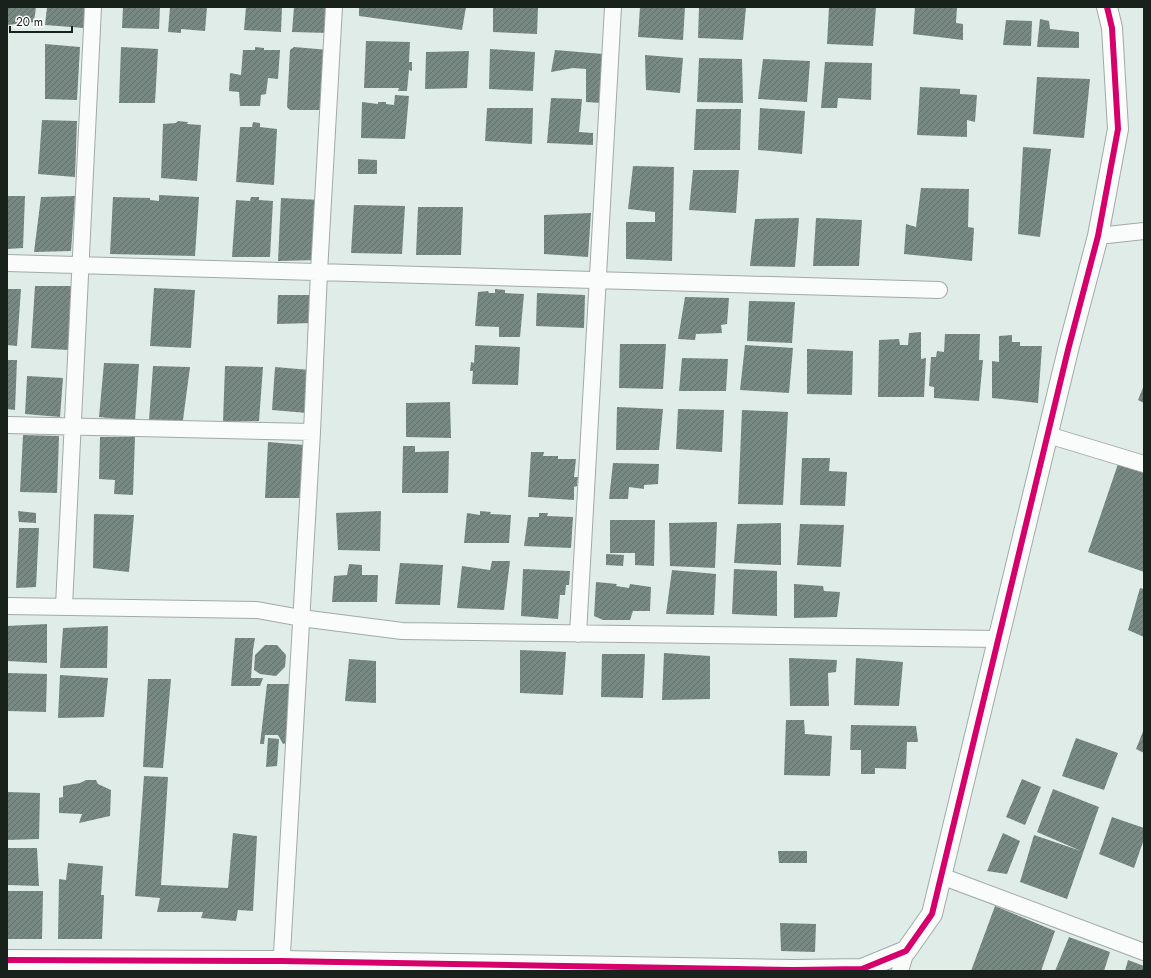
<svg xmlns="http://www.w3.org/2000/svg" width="1151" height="978" viewBox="0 0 1151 978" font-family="Jost,sans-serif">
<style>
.building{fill:url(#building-hatch)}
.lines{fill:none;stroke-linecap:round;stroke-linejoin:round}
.minor-casing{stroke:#a1aaa7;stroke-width:18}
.tertiary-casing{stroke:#a1aaa7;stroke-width:22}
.minor{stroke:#fafcfb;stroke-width:16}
.tertiary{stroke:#fafcfb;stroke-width:20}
.cycleway-casing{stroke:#fff;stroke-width:8}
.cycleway{stroke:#d6006c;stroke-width:6}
</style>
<defs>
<pattern id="building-hatch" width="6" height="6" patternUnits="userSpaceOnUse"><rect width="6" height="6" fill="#788883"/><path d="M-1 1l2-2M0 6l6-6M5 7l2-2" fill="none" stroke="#626f6b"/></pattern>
</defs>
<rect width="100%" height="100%" fill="#e0ece7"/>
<path class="building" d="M7,7H36L34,22L7,25Z
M47,7H84V28L45,25Z
M123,7H160L159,29L122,28Z
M170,7H207L205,31L181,29V33L168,32Z
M246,7H282L281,32L244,30Z
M294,7H331L329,33L292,32Z
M359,7H466L462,30L359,16Z
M493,7H538L537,34L493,32Z
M640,7H685L683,40L638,37Z
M699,7H746L743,40L698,38Z
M829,7H876L873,46L827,44Z
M915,7H957L956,23L963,24V40L913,34Z
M1040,19L1049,21L1050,29L1079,32V48L1037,47Z
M1006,20L1032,21L1031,46L1003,45Z
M366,41L410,42L409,62H412V71L409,70L407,91H398L399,88H364Z
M45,44L80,47L77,100L45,99Z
M121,47L158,49L155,103H119Z
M255,47L264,48V50H280L278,79L268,78L266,94L261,95L260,106H240L239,92L229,91L230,73L241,75L243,50H255Z
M294,47L329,50L326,110H290L287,107L290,50Z
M490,49L535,52L533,91L489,89Z
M555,50L603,54L602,103L586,102V69L573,68L551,72Z
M469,51L467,88L425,89L426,52Z
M645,55L683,58L680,93L646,90Z
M699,58L742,59L743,103L697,102Z
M763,59L810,61L807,102L758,99Z
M825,62L872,63L871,100L838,98L837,108H821Z
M1037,77L1090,79L1084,138L1033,134Z
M920,87L960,89V94L977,95L975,122L967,120V137L917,135Z
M395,95L409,96L405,139L361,138L362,102L378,104V102H386V104L394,105Z
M551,98L582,99L579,132L593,133V145L547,143Z
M487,108H533L532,144L485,141Z
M760,108L805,111L802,154L758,150Z
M696,109H741L740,150H694Z
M42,120L77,121L75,177L38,174Z
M178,121L188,122L187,124L201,125L197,181L161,178L163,124L176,123Z
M253,122L260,123V127L277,129L274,185L236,182L240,127H252Z
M1023,147L1051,149L1040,237L1018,234Z
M358,159L377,160V174H358Z
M633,166L674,167L672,261L626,259V222H655V212L628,209Z
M693,170H739L736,213L689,210Z
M921,188L969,189L968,227L974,228L972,261L904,254L906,224L916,227Z
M159,195L199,197L195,256L110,254L113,197L150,198V200L159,201Z
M7,196H25L23,248L7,249Z
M75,196L71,251L34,252L41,197Z
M251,197H259V200L273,201L270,257H232L236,200L250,201Z
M281,198L321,200L319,260L278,261Z
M354,205L405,206L402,254L351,253Z
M418,207H463L461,255H416Z
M591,213L588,257L544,254V215Z
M799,218L795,267L750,266L755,219Z
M816,218L862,220L859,266H813Z
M35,286H71L69,350L31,348Z
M154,288L195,290L191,348L150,346Z
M7,289H21L17,346L7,345Z
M495,289L505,290V293L524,294L520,337H499V327L475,326L478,292L488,291L489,293H495Z
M537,293L585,295L584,328L536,326Z
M278,295H313L312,323L277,324Z
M685,297L729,298L727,324L721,325L722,333L696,334L695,340L678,339Z
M749,301L795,302L792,343L747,341Z
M921,332V359L926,358L924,397H878L879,340L899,339L900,345H908L909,333Z
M945,334H980L979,360H983L979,401L934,398V387L929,386L931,357H936L937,351L944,352Z
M1012,335V342H1020V346H1042L1038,403L992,398V361L999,362V336Z
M620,344H666L663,389L619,388Z
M475,345L520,347L518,385L472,384L473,371H470L471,362L474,363Z
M745,345L793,348L789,393L740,390Z
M807,349L853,351L852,395L807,394Z
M682,358L728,359L726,391H679Z
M7,360H17L15,410L7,409Z
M104,363L139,364L135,421L99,417Z
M153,366L190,367L183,420H149Z
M225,366L263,367L259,421L223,422Z
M275,367L310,370L307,413L272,410Z
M27,376L63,378L60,417L25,414Z
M1144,385V403L1138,400Z
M450,402L451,438L406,437V403Z
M617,407L663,409L659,450H616Z
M678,409L724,410L722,452L676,449Z
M742,410L788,412L783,505L738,504Z
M23,435L59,436L57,493L20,492Z
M100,437H135L133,495L114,494L115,480L99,479Z
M268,442L305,445L302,498H265Z
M403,446H415V452L449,451L448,493H402Z
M531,452H544L543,456H558V459H576L574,477H578L577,486L574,487V500L528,497Z
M802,458H830L829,471L847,472L845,506L800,505Z
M613,463L659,464L658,484L644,485V489L629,487L628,499H609Z
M1118,464L1144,473V572L1088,552Z
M18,511L36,513V523L19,522Z
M381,511L380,551L338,550L336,513Z
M480,511L491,512L490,514L511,515L509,543H464L467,513L480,515Z
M539,513H548L547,516L573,517L571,548L524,546L528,517H539Z
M94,514L134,515L129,572L93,568Z
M610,520H655L654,566L635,565V553H610Z
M717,522L715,568L670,566L669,523Z
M781,523V565L734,563L737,524Z
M800,524L844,525L841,567L797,565Z
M19,528H39L36,587L16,588Z
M606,554L624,555L623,566L606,565Z
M492,561H510L504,610L457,608L462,566L490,570Z
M400,563L443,565L440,605L395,604Z
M349,564L362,565V575H378L377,602H332L334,576L347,575Z
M523,569L570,571L569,585H566L565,595H560L558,619L521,616Z
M734,569L777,571V616L732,614Z
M672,570L716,574L714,615L666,614Z
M596,582L617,584L616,586L629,588L630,584L651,587L650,611H633L630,620H603L594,616Z
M794,584L823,586L824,591L840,592L837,617L794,618Z
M1140,588L1144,589V637L1128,630Z
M47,624V663L7,661V626Z
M108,626L107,668H60L63,628Z
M235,638H255L253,650L251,678H263L260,686H231Z
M265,645H277L286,655L285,667L276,676L260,674L254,670L255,655Z
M520,650L566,652L563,695L520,693Z
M664,653L710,656V699L662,700Z
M602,654H645L643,698L601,697Z
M789,658L837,660L836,672L828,673L829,706H790Z
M856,658L903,662L899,706L854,705Z
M349,659L376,661V703L345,701Z
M7,673L47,674L46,712L7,711Z
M60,675L108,678L104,717L58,718Z
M148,679H171L163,768L143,767Z
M267,684H290L286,743L283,744L278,735H265L264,744H260Z
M786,720H804L805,734L832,736L830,776L784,775Z
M851,725L916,726L918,742H907L906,769L875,768V774H861V750H850Z
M1144,729V753L1136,749Z
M268,738L279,739L277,766L266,767Z
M1076,738L1118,753L1104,790L1062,776Z
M144,776L168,777L161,885L228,888L233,833L257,836L253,911L238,910L236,921L201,918L203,912H157L160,898L135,896Z
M1022,779L1041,787L1025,825L1006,817Z
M86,780H96L98,784L111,790L110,816L79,823L82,814L59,813V798L63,797V786L80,783Z
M1053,789L1099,807L1067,899L1020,882L1034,835L1081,851L1037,832Z
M7,792L40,793L39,839L7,840Z
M1112,817L1144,828V839L1134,868L1099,854Z
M1003,833L1020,841L1007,874L987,871Z
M7,848H37L39,886L7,885Z
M778,851H807V863H779Z
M68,863L103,866L101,895H104L102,939H58L59,879L66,880Z
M7,891H43L42,939H7Z
M995,906L1055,931L1041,971H971Z
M780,923L816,924L815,952L781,951Z
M1069,937L1110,952L1104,971H1055Z
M1128,960L1144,966V971H1125Z"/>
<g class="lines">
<g class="minor-casing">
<path id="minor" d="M1098,236L1144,231
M7,263L939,290
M7,425L312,432
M1048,435L1144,464
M7,606L257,610L301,618L402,631L999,639
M64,606L93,7
M578,634L613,7
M941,876L1144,952
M281,971L312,432L319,272L334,7
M900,971L906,951"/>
</g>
<g class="tertiary-casing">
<path id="tertiary" d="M7,960L281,961L793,970L862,969L906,951L932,914L1068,350L1098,236L1118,129L1112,28L1107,7"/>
</g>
<use href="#minor" class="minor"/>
<use href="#tertiary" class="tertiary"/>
<g class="cycleway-casing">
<path id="cycleway" d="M7,960L281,961L793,970L862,969L906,951L932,914L1068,350L1098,236L1118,129L1112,28L1107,7"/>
</g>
<use href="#cycleway" class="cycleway"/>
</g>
<rect width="1151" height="978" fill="none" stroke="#19211d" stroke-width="16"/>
<path d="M10 26v6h62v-6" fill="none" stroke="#19211d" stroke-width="2"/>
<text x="16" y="26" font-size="12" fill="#19211d" stroke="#ffffff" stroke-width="3" paint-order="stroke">20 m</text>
</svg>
